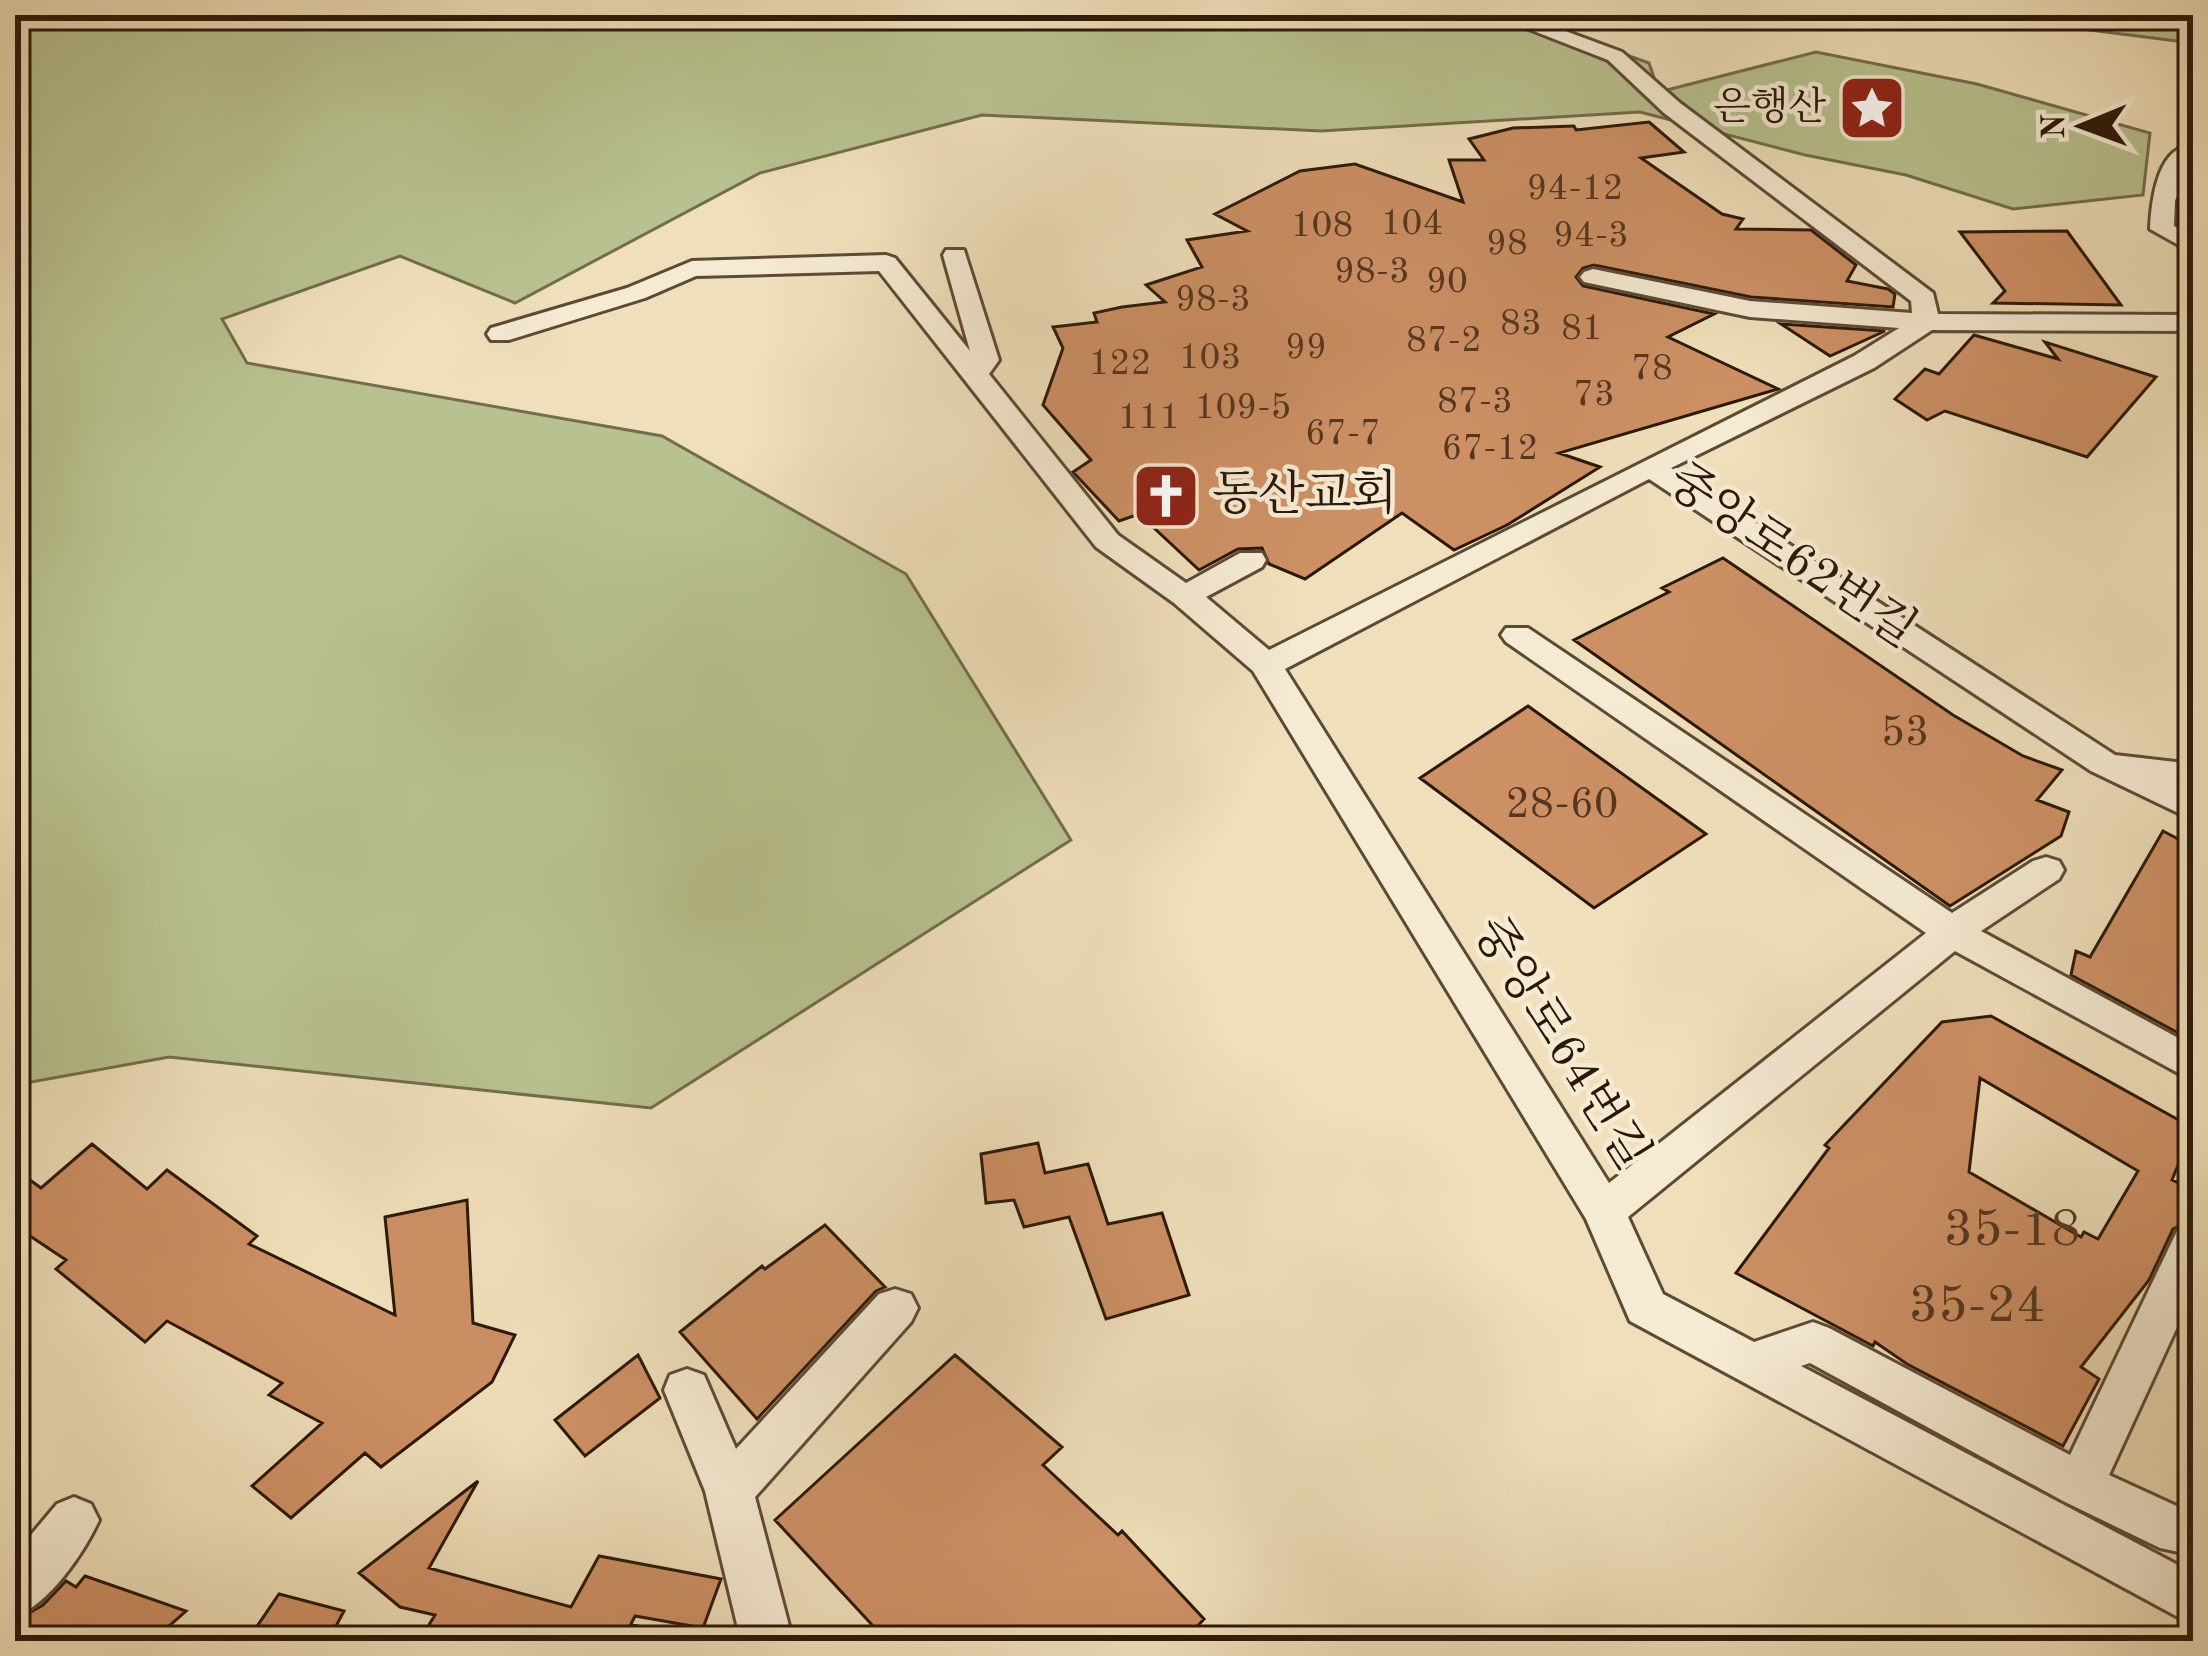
<svg xmlns="http://www.w3.org/2000/svg" width="2208" height="1656" viewBox="0 0 2208 1656" font-family="'Old Standard TT','Noto Serif KR',serif">
<style>
.green{fill:#b8c290;stroke:#726d4d;stroke-width:3}
.building{fill:#cd9065;stroke:#2c180a;stroke-width:3;fill-rule:evenodd}
.lines{fill:none;stroke-linecap:round;stroke-linejoin:round}
.street-casing{stroke:#5d4a36;stroke-width:6}
.street{fill:#f5ead2;fill-rule:evenodd}
.labels{text-anchor:middle;dominant-baseline:central;stroke-width:9;stroke-linejoin:round;paint-order:stroke}
.far-number-label{font-size:36px;fill:#543621}
.far-poi-label{font-size:39px;fill:#2c180a;stroke:#f5ead2;text-anchor:end}
.number-label{font-size:42px;fill:#543621}
.poi-label{font-size:48px;fill:#2c180a;stroke:#f5ead2;text-anchor:start}
.street-label{font-size:48px;fill:#2c180a;stroke:#f5ead2}
.near-number-label{font-size:51px;fill:#543621}
</style>
<rect width="100%" height="100%" fill="#efdfba"/>
<filter id="stains"><feTurbulence type="fractalNoise" baseFrequency=".00167" numOctaves="4"/><feColorMatrix values="0 0 0 0 .2 0 0 0 0 .09 0 0 0 0 .02 0 0 0 .5 -.17"/></filter>
<radialGradient id="worn" r=".72"><stop offset=".6" stop-color="#630" stop-opacity="0"/><stop offset="1" stop-color="#630" stop-opacity=".3"/></radialGradient>
<path class="green" d="M15,15H1515L1649,63L1659,92L1816,52L1977,84L2150,133L2143,195L2013,209L1906,175L1805,155L1640,112L1321,131L982,115L760,173L515,303L400,256L222,319L247,363L662,436L906,574L1071,840L651,1108L169,1057L15,1085Z
M1971,15H2193V43Z"/>
<path class="building" d="M1649,122L1684,152L1641,158L1722,214L1743,219L1736,229L1811,230L1856,265L1847,281L1888,289L1895,294L1893,307L1751,297L1594,265L1583,268L1576,277L1583,286L1714,314L1668,337L1778,389L1559,453L1600,467L1507,525L1454,550L1402,513L1305,579L1269,564L1262,548L1238,549L1199,570L1139,514L1119,521L1073,472L1091,460L1043,405L1063,348L1053,327L1097,322L1094,313L1122,307L1165,302L1146,285L1202,267L1187,240L1247,231L1215,214L1300,171L1355,164L1463,202L1449,160H1484L1469,139L1513,128L1574,126L1576,130Z
M2067,231L2121,305L1993,303L2005,291L1960,232Z
M1781,324L1885,331L1830,356Z
M1974,335L2058,359L2045,342L2156,377L2087,457L1945,411L1927,420L1895,399L1925,369L1939,374Z
M1723,558L1953,715L2023,756L2062,770L2037,800L2069,812L2061,836L1950,906L1574,640L1669,592L1662,588Z
M1528,706L1706,834L1594,908L1420,778Z
M2163,831L2193,847V1041L2071,975L2076,951L2090,957Z
M1991,1016L2193,1128L2172,1180L2193,1189V1208L2186,1224L2173,1229L2149,1280L2081,1367L2099,1379L2063,1446L1907,1364L1875,1342L1873,1346L1736,1273L1829,1148L1825,1145L1942,1022ZM1980,1078L2138,1171L2098,1239L2084,1232L2081,1237L1969,1172Z
M1038,1143L1045,1173L1088,1164L1108,1224L1162,1213L1189,1295L1106,1319L1069,1217L1024,1227L1014,1200L986,1203L981,1154Z
M92,1144L147,1189L167,1170L257,1236L249,1244L395,1315L385,1217L467,1200L473,1323L515,1335L492,1382L381,1467L365,1453L291,1518L252,1486L322,1423L269,1395L282,1383L167,1321L145,1342L56,1269L66,1260L15,1226V1169L41,1188Z
M825,1225L885,1287L876,1291L757,1419L680,1332L762,1266L765,1269Z
M638,1355L660,1398L585,1456L555,1420Z
M955,1355L1062,1447L1043,1465L1118,1535L1122,1531L1204,1619L1184,1641H887L775,1520Z
M478,1481L429,1568L571,1607L599,1556L721,1579L703,1628L635,1616L631,1624L655,1631L653,1641H443L427,1628L435,1615L400,1607L359,1573Z
M85,1576L186,1611L152,1641H15V1621L43,1605L66,1581L76,1587Z
M279,1594L344,1611L328,1641H247Z"/>
<g class="lines">
<g class="street-casing">
<path id="street" d="M1493,15H1522L1622,52L1680,103L1933,293L1938,314L2193,315V331L1932,330L1874,368L1671,468L2115,755L2193,764V788L2176,785L2193,793V820L2091,771L1649,479L1285,669L1609,1183L1926,933L1506,642L1501,635L1506,628H1528L1952,913L2033,861L2046,857L2059,861L2064,870L2059,879L1981,931L2193,1046V1081L1955,951L1628,1217L1663,1294L1754,1342L1813,1322L1829,1328L2070,1455L2177,1231L2193,1226V1292L2109,1475L2181,1508L2193,1509V1555L2160,1548L2063,1501L1810,1363L1801,1366L2193,1573V1625L1630,1321L1586,1219L1253,671L1174,603L1096,547L879,271L696,276L645,298L509,340H491L487,334L491,328L627,288L692,261L886,255L895,258L970,351L943,255L946,250H964L999,360L989,374L1118,535L1186,583L1240,553H1262L1266,560L1262,567L1206,597L1269,650L1854,356L1899,328L1750,317L1584,282L1580,277L1584,272L1593,269L1750,301L1912,313L1911,301L1664,113L1608,60Z
M2181,148L2192,155L2175,201L2174,226L2193,236V253L2150,229C2151,205 2156,158 2181,148Z
M895,1289L911,1294L918,1308L911,1322L755,1497L793,1641H741L705,1491L664,1390L670,1375L687,1369L704,1375L736,1449L879,1294Z
M74,1497L91,1504L99,1520C84,1553 49,1604 15,1617V1554L57,1504Z"/>
</g>
<use href="#street" class="street"/>
</g>
<defs>
<g id="sight-square" transform="scale(3.45)"><rect x="-9" y="-9" width="18" height="18" rx="4" fill="#8f2418" stroke="#f5ead2"/><path d="M0-6L1.8-2.2L6-1.7L2.9 1.2L3.7 5.4L0 3.3L-3.7 5.4L-2.9 1.2L-6-1.7L-1.8-2.2Z" fill="#fff"/></g>
<g id="church-square" transform="scale(3.45)"><rect x="-9" y="-9" width="18" height="18" rx="4" fill="#8f2418" stroke="#f5ead2"/><path d="M-1.2-6h2.4v3.5h3.3v2.4h-3.3V6h-2.4V-.1h-3.3v-2.4h3.3Z" fill="#fff"/></g>
</defs>
<g fill-rule="evenodd">
<use href="#sight-square" x="1872" y="108"/>
<use href="#church-square" x="1166" y="496"/>
</g>
<g class="labels">
<g class="far-number-label">
<text x="1575" y="190">94-12</text>
<text x="1412" y="225">104</text>
<text x="1322" y="227">108</text>
<text x="1591" y="237">94-3</text>
<text x="1507" y="245">98</text>
<text x="1372" y="273">98-3</text>
<text x="1447" y="283">90</text>
<text x="1213" y="301">98-3</text>
<text x="1521" y="325">83</text>
<text x="1582" y="330">81</text>
<text x="1444" y="342">87-2</text>
<text x="1306" y="349">99</text>
<text x="1210" y="359">103</text>
<text x="1120" y="365">122</text>
<text x="1652" y="370">78</text>
<text x="1594" y="396">73</text>
<text x="1475" y="403">87-3</text>
<text x="1243" y="409">109-5</text>
<text x="1149" y="419">111</text>
<text x="1343" y="435">67-7</text>
<text x="1490" y="450">67-12</text>
</g>
<g class="far-poi-label">
<text x="1826" y="108">은행산</text>
</g>
<g class="number-label">
<text x="1905" y="734">53</text>
<text x="1562" y="806">28-60</text>
</g>
<g class="poi-label">
<text x="1212" y="496">동산교회</text>
</g>
<g class="street-label">
<text transform="translate(1791 557) rotate(34)">중앙로62번길</text>
<text transform="translate(1560 1044) rotate(58)">중앙로64번길</text>
</g>
<g class="near-number-label">
<text x="2012" y="1231">35-18</text>
<text x="1977" y="1307">35-24</text>
</g>
</g>
<rect width="2208" height="1656" fill="none" stroke="#efdfba" stroke-width="60"/>
<rect x="18" y="18" width="2172" height="1620" fill="none" stroke="#2c180a" stroke-width="6"/>
<rect x="30" y="30" width="2148" height="1596" fill="none" stroke="#2c180a" stroke-width="3"/>
<g transform="translate(2082 126) rotate(269)" stroke="#f5ead2" stroke-width="9" paint-order="stroke">
<path d="M0-9L21 45L0 30L-21 45Z" fill="#2c180a"/>
<text y="-18" font-size="33" font-weight="bold" text-anchor="middle" fill="#2c180a">N</text>
</g>
<rect width="100%" height="100%" filter="url(#stains)"/>
<rect width="100%" height="100%" fill="url(#worn)"/>
</svg>
